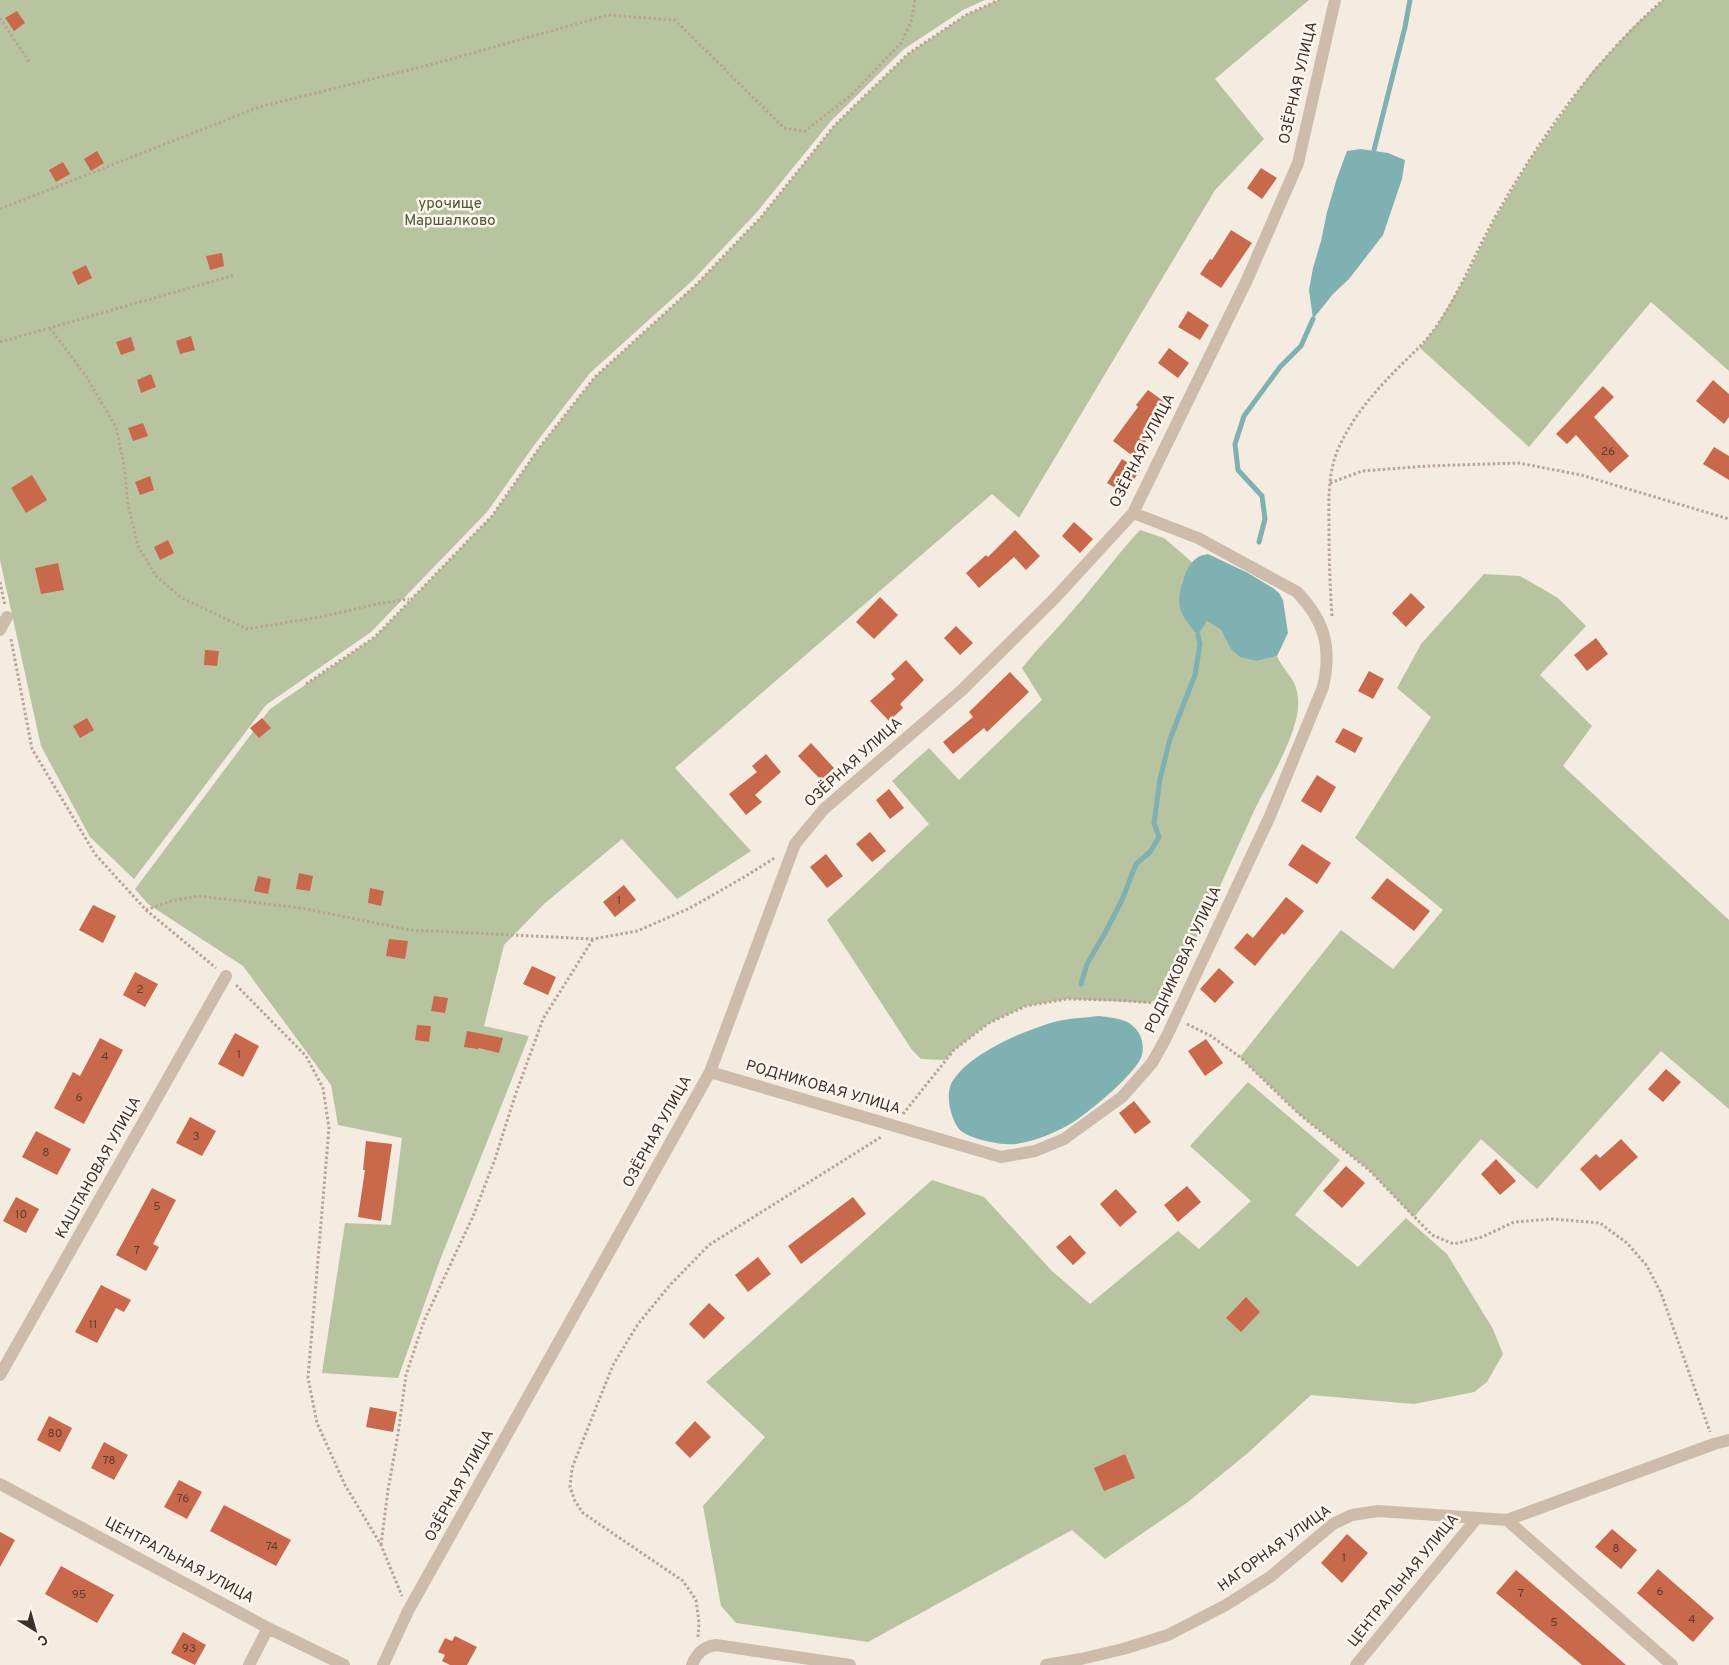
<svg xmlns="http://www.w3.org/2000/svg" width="1729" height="1665" viewBox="0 0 1729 1665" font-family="Overpass,sans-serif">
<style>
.green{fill:#b8c4a0}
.water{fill:#7fb0b2}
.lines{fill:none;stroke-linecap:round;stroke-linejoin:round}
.stream{stroke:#7fb0b2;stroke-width:5}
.building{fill:#c8694b}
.path{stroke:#b9a596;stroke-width:3;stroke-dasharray:2.5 2.5;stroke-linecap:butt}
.street{stroke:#cdbbac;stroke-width:12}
.labels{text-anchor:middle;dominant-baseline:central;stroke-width:5;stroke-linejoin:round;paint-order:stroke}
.number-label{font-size:12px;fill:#5e3e33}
.street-label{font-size:15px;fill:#3b302b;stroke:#fbf5ee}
.park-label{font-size:15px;fill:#4a5a2e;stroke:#fbf5ee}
</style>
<rect width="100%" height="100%" fill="#f4ebe1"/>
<path class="green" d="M0,0H985L963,10L904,49L831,121L757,212L693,280L590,373L535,444L487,512L371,632L266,705L134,879L90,837L41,746L0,560Z
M999,0H1309L1215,79L1264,139L1215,190L1019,518L992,494L675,768L751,851L677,899L622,839L544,904L504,945L484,1026L529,1036L440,1260L398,1378L322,1373L345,1223L391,1225L402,1138L338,1125L331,1085L243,966L148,904L135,889L270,709L375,637L492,516L540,447L595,377L697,284L762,216L835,125L908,54L966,15Z
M1663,0H1729V371L1651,302L1529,447L1420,348L1436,327L1468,273L1493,222L1531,158L1591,73L1634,26Z
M1140,530L1164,538L1192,562L1182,582L1198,634L1207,621L1221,630L1230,648L1257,661L1277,656C1285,674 1297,678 1298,699C1301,731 1268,782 1254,811C1227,870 1201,929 1174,987L1150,1003L1067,999L1026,1006L989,1023L954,1050L945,1060L921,1059L912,1050L827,920L929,824L892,781L929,748L959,780L1042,700L1022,668C1038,648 1056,630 1073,610C1096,584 1116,556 1140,530Z
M1484,574L1520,576L1558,598L1586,626L1540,675L1592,726L1563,766L1729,920V1109L1661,1051L1537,1189L1481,1139L1414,1217L1369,1170L1299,1114L1240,1057L1341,930L1393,969L1443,910L1355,838L1431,717L1397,688L1421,644Z
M1248,1082L1340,1160L1295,1215L1358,1267L1406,1218L1447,1254L1493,1329L1503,1354L1487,1382L1474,1392L1414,1404L1311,1395L1249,1452L1188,1502L1105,1559L1072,1530L868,1642L736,1623L721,1606L703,1506L765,1437L706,1382L932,1180L984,1197L1052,1271L1090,1304L1178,1231L1199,1249L1251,1201L1190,1146Z"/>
<path class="water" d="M1361,149L1388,153L1405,160L1402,179L1383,235L1349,279L1333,294L1313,319L1309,290L1313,268L1321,241L1327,212L1337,178L1347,151Z
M1208,554L1248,573L1273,588L1279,593L1283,600L1288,633L1277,656L1257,661L1240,657L1230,648L1221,630L1207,621L1198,635C1191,627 1183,619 1180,608C1177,595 1185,565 1197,558C1200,555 1204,555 1208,554Z
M1099,1016C1107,1017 1117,1018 1125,1021C1139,1027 1145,1041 1142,1055C1138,1072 1090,1111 1075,1121C1058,1132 1036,1141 1016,1144C1003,1146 968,1139 959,1129C950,1117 944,1092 954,1079C973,1052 1023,1031 1054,1022C1068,1018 1085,1018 1099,1016Z"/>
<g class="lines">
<path class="stream" d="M1374,150L1405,27L1410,0
M1259,542L1265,519L1262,496L1238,470L1235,444L1244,416L1280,367L1301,346L1313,319
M1081,984L1087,964L1105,933L1122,900L1136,864L1150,852L1159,837L1154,823L1160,779L1170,739L1195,675L1200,644L1198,635"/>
</g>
<path class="building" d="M17,11L25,23L14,31L5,18Z
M97,151L104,163L91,171L84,159Z
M63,162L70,174L56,182L49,170Z
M1261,168L1277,178L1262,199L1247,188Z
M1231,230L1252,243L1221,288L1200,274L1210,259L1212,260Z
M222,253L224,266L210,270L206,256Z
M86,265L92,278L78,285L72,272Z
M1188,311L1209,325L1200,340L1178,327Z
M191,336L195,350L180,354L176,341Z
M131,337L135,350L121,355L116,342Z
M1169,348L1189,363L1178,378L1158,363Z
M151,374L156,387L141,393L137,380Z
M1713,380L1729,394V417L1724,424L1696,401Z
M1603,386L1614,397L1594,417L1629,456L1610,473L1576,435L1567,444L1556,434Z
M1148,390L1169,405L1143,439L1146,441L1134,457L1113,441L1138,407L1136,405Z
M143,423L148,436L133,441L128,428Z
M1714,447L1729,456V480L1703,464Z
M1122,459L1140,470L1125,494L1107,483Z
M32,475L47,500L26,513L11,488Z
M150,476L154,490L140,495L135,482Z
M1074,522L1093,539L1080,553L1062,536Z
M1015,530L1040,556L1026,570L1014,557L979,588L966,573L986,555L988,557Z
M168,540L174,553L160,560L154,547Z
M58,563L64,590L41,594L35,568Z
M1411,593L1425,607L1406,627L1392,613Z
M880,597L898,615L874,639L856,622Z
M956,626L973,643L960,655L944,638Z
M1596,638L1608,654L1587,671L1574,655Z
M205,650L219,651L217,666L204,665Z
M906,660L924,680L900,704L903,708L889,721L870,701L895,679L891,674Z
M1369,671L1384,679L1373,699L1358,691Z
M1010,672L1029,692L987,732L984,728L953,754L943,742L973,717L969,712Z
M87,718L94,730L80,738L73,726Z
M262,718L271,728L259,738L250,728Z
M1343,728L1363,738L1355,753L1335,742Z
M811,743L834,768L821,780L798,756Z
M766,754L781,772L755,795L762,802L746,815L729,794L757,772L752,766Z
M1317,775L1336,787L1321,813L1301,801Z
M889,789L904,808L890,819L876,800Z
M870,832L886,851L872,862L856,844Z
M1302,844L1331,863L1317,884L1288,865Z
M826,854L843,876L827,888L810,867Z
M299,873L313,876L310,891L296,889Z
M258,876L271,879L268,894L254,891Z
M1387,878L1430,911L1414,931L1371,898Z
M624,885L636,900L615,917L603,902Z
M370,888L384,891L381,906L368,903Z
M1286,897L1304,911L1284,935L1282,933L1255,966L1234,948L1247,933L1253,938Z
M93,905L116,916L103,943L79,930Z
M389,939L408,941L405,959L386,956Z
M532,966L556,977L548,995L523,984Z
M1219,968L1234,982L1215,1003L1200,989Z
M135,972L158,984L145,1007L123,995Z
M434,996L448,998L445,1013L431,1011Z
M417,1025L431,1026L429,1042L415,1040Z
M467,1031L503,1038L499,1053L479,1048L478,1049L464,1047Z
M235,1033L259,1046L243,1077L218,1064Z
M100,1038L123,1050L84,1124L54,1108L73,1072L80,1076Z
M1206,1039L1223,1063L1205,1076L1188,1051Z
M1666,1069L1681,1082L1663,1102L1648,1089Z
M1134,1101L1151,1122L1135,1134L1119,1113Z
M190,1117L216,1131L202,1156L176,1143Z
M36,1131L71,1149L57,1175L22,1157Z
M1621,1139L1638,1157L1600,1191L1580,1169L1596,1154L1600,1158Z
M366,1141L392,1144L381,1221L358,1217L365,1170H363Z
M1496,1159L1516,1181L1500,1195L1481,1174Z
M1346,1166L1365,1183L1342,1208L1323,1191Z
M1187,1186L1201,1202L1178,1222L1164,1205Z
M152,1188L176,1200L153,1244L159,1247L146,1271L116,1255Z
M1116,1189L1137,1212L1120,1227L1100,1204Z
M16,1197L39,1209L26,1233L3,1221Z
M853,1197L866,1214L801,1264L788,1246Z
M1070,1235L1086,1253L1073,1265L1056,1247Z
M758,1257L771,1274L748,1292L735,1275Z
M101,1285L131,1300L124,1312L116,1308L97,1343L75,1332Z
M1246,1297L1260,1312L1241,1332L1226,1318Z
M709,1303L725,1318L704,1339L689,1324Z
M370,1407L397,1412L393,1432L366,1427Z
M49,1416L72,1428L60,1452L37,1440Z
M695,1421L711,1437L690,1458L675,1443Z
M104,1442L128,1455L114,1480L91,1468Z
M1125,1454L1135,1478L1104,1491L1094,1468Z
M179,1480L202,1492L187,1519L164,1507Z
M224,1505L291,1540L276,1566L210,1531Z
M1612,1529L1637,1550L1621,1569L1595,1547Z
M0,1532L15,1540L0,1567Z
M1347,1534L1368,1553L1342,1583L1321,1563Z
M61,1566L114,1595L97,1623L45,1594Z
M1658,1569L1714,1618L1693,1642L1637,1593Z
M1516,1570L1587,1631L1626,1665H1582L1496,1593Z
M183,1632L206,1645L195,1665L171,1653Z
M455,1636L477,1647L467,1665H450L442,1661L445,1655L438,1652L445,1638L452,1641Z"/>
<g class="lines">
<path class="path" d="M0,18L30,63
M0,209L259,107L437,63L608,15L675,20L784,128L805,131L849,97L901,43L911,22L915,0
M50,328L86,376L116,427L124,465L128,505L138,546L156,576L182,598L247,629L320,617L377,604L409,599
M0,342L235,275
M1330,483L1362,471L1428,466L1519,463L1581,475L1729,519
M0,582L5,606
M1332,616C1330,587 1329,558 1329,529C1329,502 1327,473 1339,447C1353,416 1376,390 1400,366C1413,353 1426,342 1436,327C1459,294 1474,256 1493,221C1539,139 1593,62 1663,0
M11,639L32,749L95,854L146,910L216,968
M306,684L375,637L492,516L540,447L595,377L697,284L762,216L835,125L908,54L966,15L999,0
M146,910L171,901L198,896L301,908L410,930L593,939L637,931L690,908L746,876L776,857
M236,985L306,1056L323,1088L329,1128L308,1378L317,1423L345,1485L381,1545L402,1596
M1187,1024L1211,1036L1240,1057L1299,1114L1369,1170L1432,1235L1454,1244L1482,1237L1514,1222L1553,1219L1600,1223L1627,1243L1647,1266L1661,1293L1710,1432
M903,1114L954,1050L989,1023L1026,1006L1067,999L1116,1000L1167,1004
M381,1545L388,1490L398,1434L406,1375L424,1321L474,1214L495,1159L515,1096L543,1019L593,939
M698,1637L699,1623L696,1600L683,1581L583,1513L575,1501L570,1487L572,1468L613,1365L638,1324L670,1285L709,1245L881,1137"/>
<path class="street" d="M0,630L7,617
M710,1072L1001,1157L1035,1151L1064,1139L1122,1097L1152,1063L1166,1038L1270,816L1323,687C1332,648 1325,621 1297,592L1198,538L1133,513
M0,1375L226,976
M0,1484L268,1628L344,1665
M1507,1520L1672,1665
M249,1665L268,1628
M383,1665L408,1611L710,1072L795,844L824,809L962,690L1055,598L1133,513L1247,280L1298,163L1335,0
M692,1665C697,1653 703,1647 716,1645L850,1665
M1046,1665L1081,1659L1123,1649L1168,1635L1226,1605L1270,1577L1333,1524L1352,1515L1378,1511L1507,1520L1714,1444L1729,1440
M1356,1665L1477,1518"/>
</g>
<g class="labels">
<g class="number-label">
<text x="1608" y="452">26</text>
<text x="619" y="901">1</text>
<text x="140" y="990">2</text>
<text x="239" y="1055">1</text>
<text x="105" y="1057">4</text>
<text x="79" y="1098">6</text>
<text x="196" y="1137">3</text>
<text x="46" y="1153">8</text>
<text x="157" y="1207">5</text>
<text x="21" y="1215">10</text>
<text x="137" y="1251">7</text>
<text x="93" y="1325">11</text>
<text x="55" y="1434">80</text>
<text x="109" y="1461">78</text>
<text x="183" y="1499">76</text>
<text x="272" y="1547">74</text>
<text x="1616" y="1549">8</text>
<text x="1344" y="1558">1</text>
<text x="1660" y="1592">6</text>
<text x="1521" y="1594">7</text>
<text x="79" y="1595">95</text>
<text x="1692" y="1620">4</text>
<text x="1554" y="1623">5</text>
<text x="189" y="1649">93</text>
</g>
<g class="street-label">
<text transform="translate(1299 83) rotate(-77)">ОЗЁРНАЯ УЛИЦА</text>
<text transform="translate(1143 451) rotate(-63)">ОЗЁРНАЯ УЛИЦА</text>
<text transform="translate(854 763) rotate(-42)">ОЗЁРНАЯ УЛИЦА</text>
<text transform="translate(1184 960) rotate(-65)">РОДНИКОВАЯ УЛИЦА</text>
<text transform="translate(823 1088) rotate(16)">РОДНИКОВАЯ УЛИЦА</text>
<text transform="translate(658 1132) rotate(-61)">ОЗЁРНАЯ УЛИЦА</text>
<text transform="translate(99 1168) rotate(-61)">КАШТАНОВАЯ УЛИЦА</text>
<text transform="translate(460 1486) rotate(-61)">ОЗЁРНАЯ УЛИЦА</text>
<text transform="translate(1275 1549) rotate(-36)">НАГОРНАЯ УЛИЦА</text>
<text transform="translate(179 1561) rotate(28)">ЦЕНТРАЛЬНАЯ УЛИЦА</text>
<text transform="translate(1404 1581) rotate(-51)">ЦЕНТРАЛЬНАЯ УЛИЦА</text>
</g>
<g class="park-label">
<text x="450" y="204">урочище<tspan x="450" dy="17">Маршалково</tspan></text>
</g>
</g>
<g transform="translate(35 1630) rotate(143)" stroke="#fbf5ee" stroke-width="4" paint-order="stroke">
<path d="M0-4L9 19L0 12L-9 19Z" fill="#3b302b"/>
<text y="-8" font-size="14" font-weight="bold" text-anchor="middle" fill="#3b302b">С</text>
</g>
</svg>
